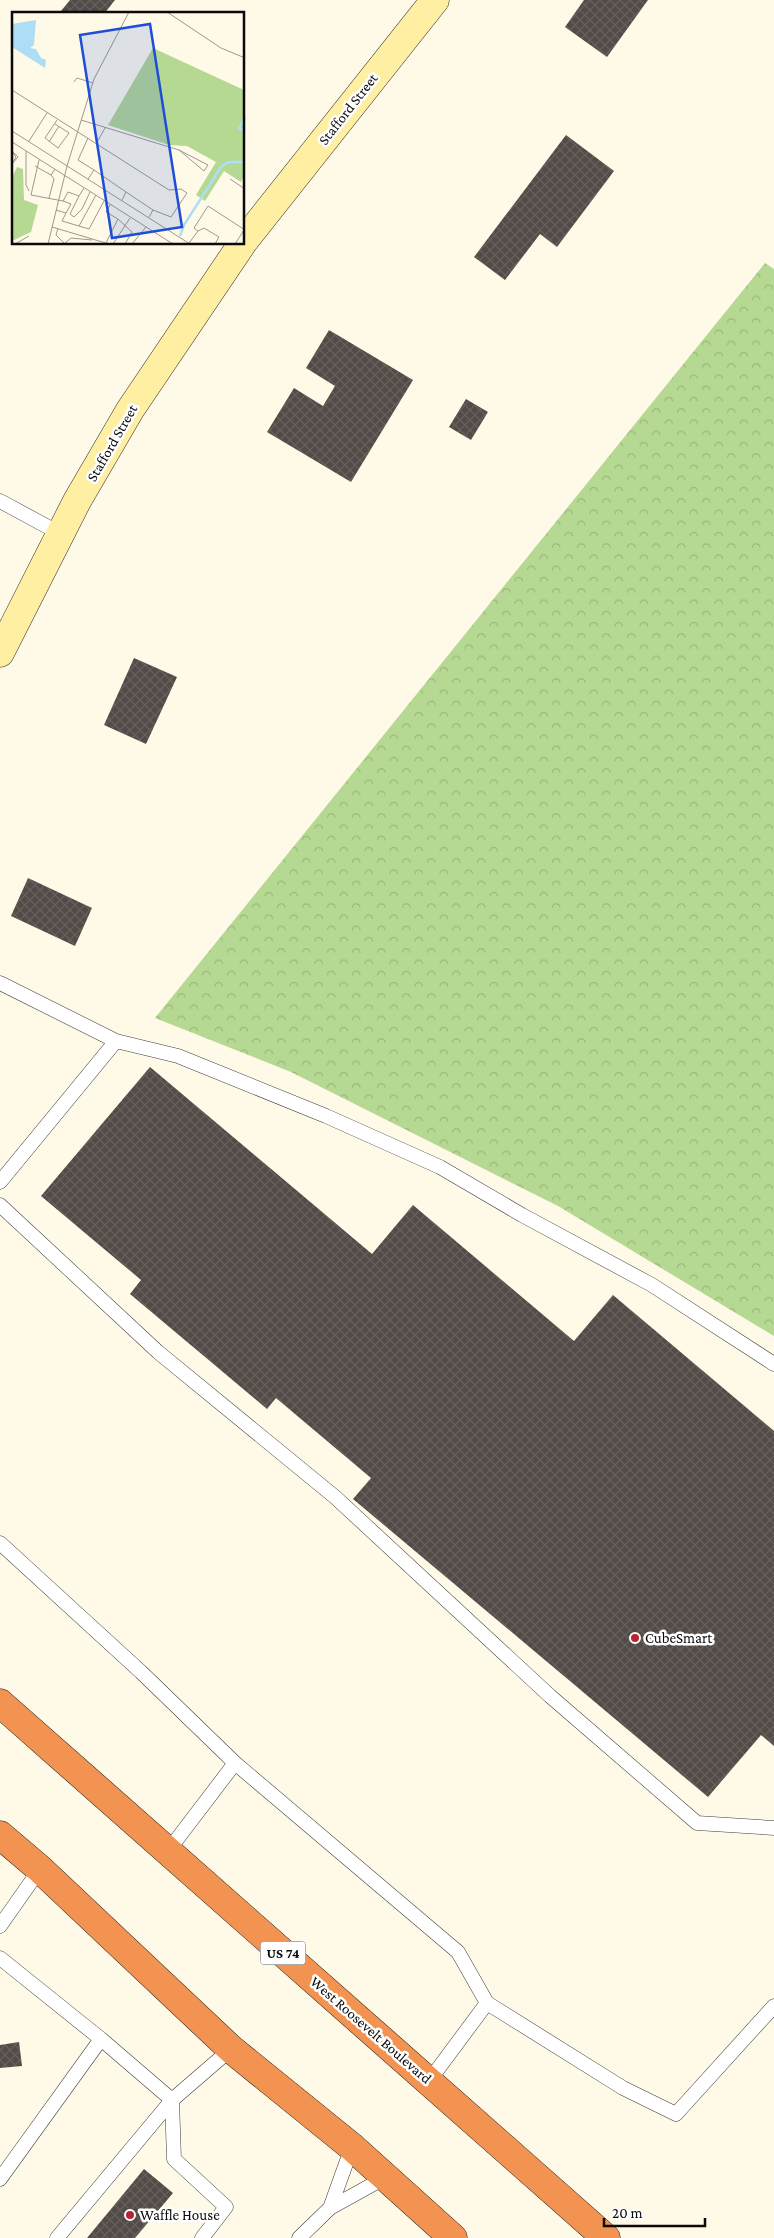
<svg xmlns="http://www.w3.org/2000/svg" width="774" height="2238" viewBox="0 0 774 2238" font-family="'Crimson Pro',serif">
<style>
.forest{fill:url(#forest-crowns)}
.building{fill:url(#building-cross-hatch)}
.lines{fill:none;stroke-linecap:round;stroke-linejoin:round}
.lane-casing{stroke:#3d3d3d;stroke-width:15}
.secondary-casing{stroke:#2c2c2c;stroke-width:29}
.highway-casing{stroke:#1b1b1b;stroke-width:29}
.lane{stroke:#fff;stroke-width:14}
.secondary{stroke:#feefa3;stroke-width:28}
.highway{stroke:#f39351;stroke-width:28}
.poi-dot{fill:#b72533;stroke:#fff;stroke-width:2}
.labels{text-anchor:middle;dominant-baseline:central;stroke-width:5;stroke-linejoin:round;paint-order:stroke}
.shield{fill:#fff;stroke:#545454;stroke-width:1}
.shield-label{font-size:14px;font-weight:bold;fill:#0a0a0a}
.street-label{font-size:15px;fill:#0a0a0a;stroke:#fff}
.poi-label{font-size:15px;fill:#0a0a0a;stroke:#fff;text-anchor:start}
.inset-river{fill:none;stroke:#addef5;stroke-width:2.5}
.inset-road{fill:none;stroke:#9d998f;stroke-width:1}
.view{fill:#1d4ed8;fill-opacity:0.15;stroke:#1d4ed8;stroke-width:2.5}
.inset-edge{fill:none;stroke:#0a0a0a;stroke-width:2.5}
</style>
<defs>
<pattern id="forest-crowns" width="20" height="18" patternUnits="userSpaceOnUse" patternTransform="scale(1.25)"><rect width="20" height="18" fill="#b5d892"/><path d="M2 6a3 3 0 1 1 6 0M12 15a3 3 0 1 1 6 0" fill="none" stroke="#9ab87d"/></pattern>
<pattern id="building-cross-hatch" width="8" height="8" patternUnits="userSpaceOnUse" patternTransform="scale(1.25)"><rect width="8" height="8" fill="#524b47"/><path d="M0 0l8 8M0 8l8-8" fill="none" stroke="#66605d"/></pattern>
</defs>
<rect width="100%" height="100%" fill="#fff9e7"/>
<path class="forest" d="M765,263L774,269V1336L558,1206L291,1072L155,1018Z"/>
<path class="building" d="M70,0H115L104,14H65L61,11Z
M584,0H648L607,57L565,27Z
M566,135L614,171L557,247L540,234L505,280L474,257Z
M329,330L413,380L351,482L267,432L294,388L323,406L335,386L306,368Z
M466,399L488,412L471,440L449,427Z
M134,658L177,677L146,744L104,725Z
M28,878L92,908L75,946L11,916Z
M150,1067L372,1254L413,1205L574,1341L613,1295L774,1431V1746L761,1735L708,1797L353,1499L371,1478L276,1398L267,1409L130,1294L141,1280L41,1196Z
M19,2042L22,2066L0,2068V2045Z
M144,2169L173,2193L135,2238H87Z"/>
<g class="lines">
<g class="lane-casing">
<path id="lane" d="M0,501L61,534
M0,983L116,1041L178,1056L326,1116L440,1167L522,1215L652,1285L774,1364
M0,1182L116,1041
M0,1205L158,1352L335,1497L550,1696L697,1823L774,1828
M0,1543L141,1672L235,1763
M168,1851L235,1763L458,1952L487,2003
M0,1926L40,1869
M0,1958L101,2039L0,2179
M101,2039L172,2100L174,2159L226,2207L202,2238
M429,2081L487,2003L623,2088L676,2114L774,2006
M330,2208L352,2147
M57,2238L172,2100L231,2049
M299,2238L330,2208L386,2177"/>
</g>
<g class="secondary-casing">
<path id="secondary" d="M244,241L435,0
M0,653L77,501L130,410L242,244"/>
</g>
<g class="highway-casing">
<path id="highway" d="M0,1703L606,2238
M0,1835L40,1869L231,2049L352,2147L453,2238"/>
</g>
<use href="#lane" class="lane"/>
<use href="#secondary" class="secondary"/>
<use href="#highway" class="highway"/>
</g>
<g class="poi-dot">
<circle cx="635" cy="1638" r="5"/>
<circle cx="130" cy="2215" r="5"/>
</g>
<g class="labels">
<rect class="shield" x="260.5" y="1941.5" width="45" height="23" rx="4"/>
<g class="shield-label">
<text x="283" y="1953">US 74</text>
</g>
<g class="street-label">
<text transform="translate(348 109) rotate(-52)">Stafford Street</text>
<text transform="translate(112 443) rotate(-60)">Stafford Street</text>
<text transform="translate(371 2030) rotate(41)">West Roosevelt Boulevard</text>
</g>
<g class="poi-label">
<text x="645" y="1638">CubeSmart</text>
<text x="140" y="2215">Waffle House</text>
</g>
</g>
<g transform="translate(12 12)">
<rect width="232" height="232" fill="#fff9e7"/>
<path d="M141,36L232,78V164L229,170L212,159L193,189L184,183L204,150L175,134L157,133L96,113ZM5,155L11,157L12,188L26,193L19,220L0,229V166Z" fill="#b5d892"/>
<path d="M24,8L22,33L18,36L24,37L29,46L34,48L33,56L0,35V12Z" fill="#addef5"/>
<path class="inset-river" d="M233,106L227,116L233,119M168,224L172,213L209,155L216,150H233"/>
<path class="inset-road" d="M155,0L209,36L233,46M62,70L65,66L81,71M0,78L157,178L169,177L175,181L159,205L141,198L137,205M69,108L167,138L192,159L196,153L167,138M43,112L57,121L46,136L33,126L45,108M0,119L178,232M76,126L66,148L82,158M17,129L35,101M0,130L161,232M37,130L47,114M84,132L93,116M0,139L6,145L0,152L4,145L0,140M14,139V173L17,179M27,148L19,183L51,189M23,154L39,163L43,157M76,167L82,158L114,180M218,167L233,177M67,184L58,202L62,205L70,197L78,180M37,186L42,167L39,163M110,188L114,180L141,198M44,198L54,201L59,192L51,189L56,180L67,184L72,176M54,201L50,209L77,217L92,189M106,207L120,220L113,232M67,214L84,183M40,215L97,232M46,216L44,223L53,232M186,219L192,216L207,225L203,232M53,231L59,226L80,228M94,231L106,207L94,200L98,193M177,231L186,219L182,216L196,194L233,218M3,232L17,224M36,232L55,154L82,67L117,0M101,232L118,206M120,232L134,215M223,232L232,218"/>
<path class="view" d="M138,12L170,215L100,226L68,23Z"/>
<rect width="232" height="232" class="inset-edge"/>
</g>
<path d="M604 2218v8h101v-8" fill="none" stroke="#0a0a0a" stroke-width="2.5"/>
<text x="612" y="2218" font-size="15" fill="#0a0a0a" stroke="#ffffff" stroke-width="4" paint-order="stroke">20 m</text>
</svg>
